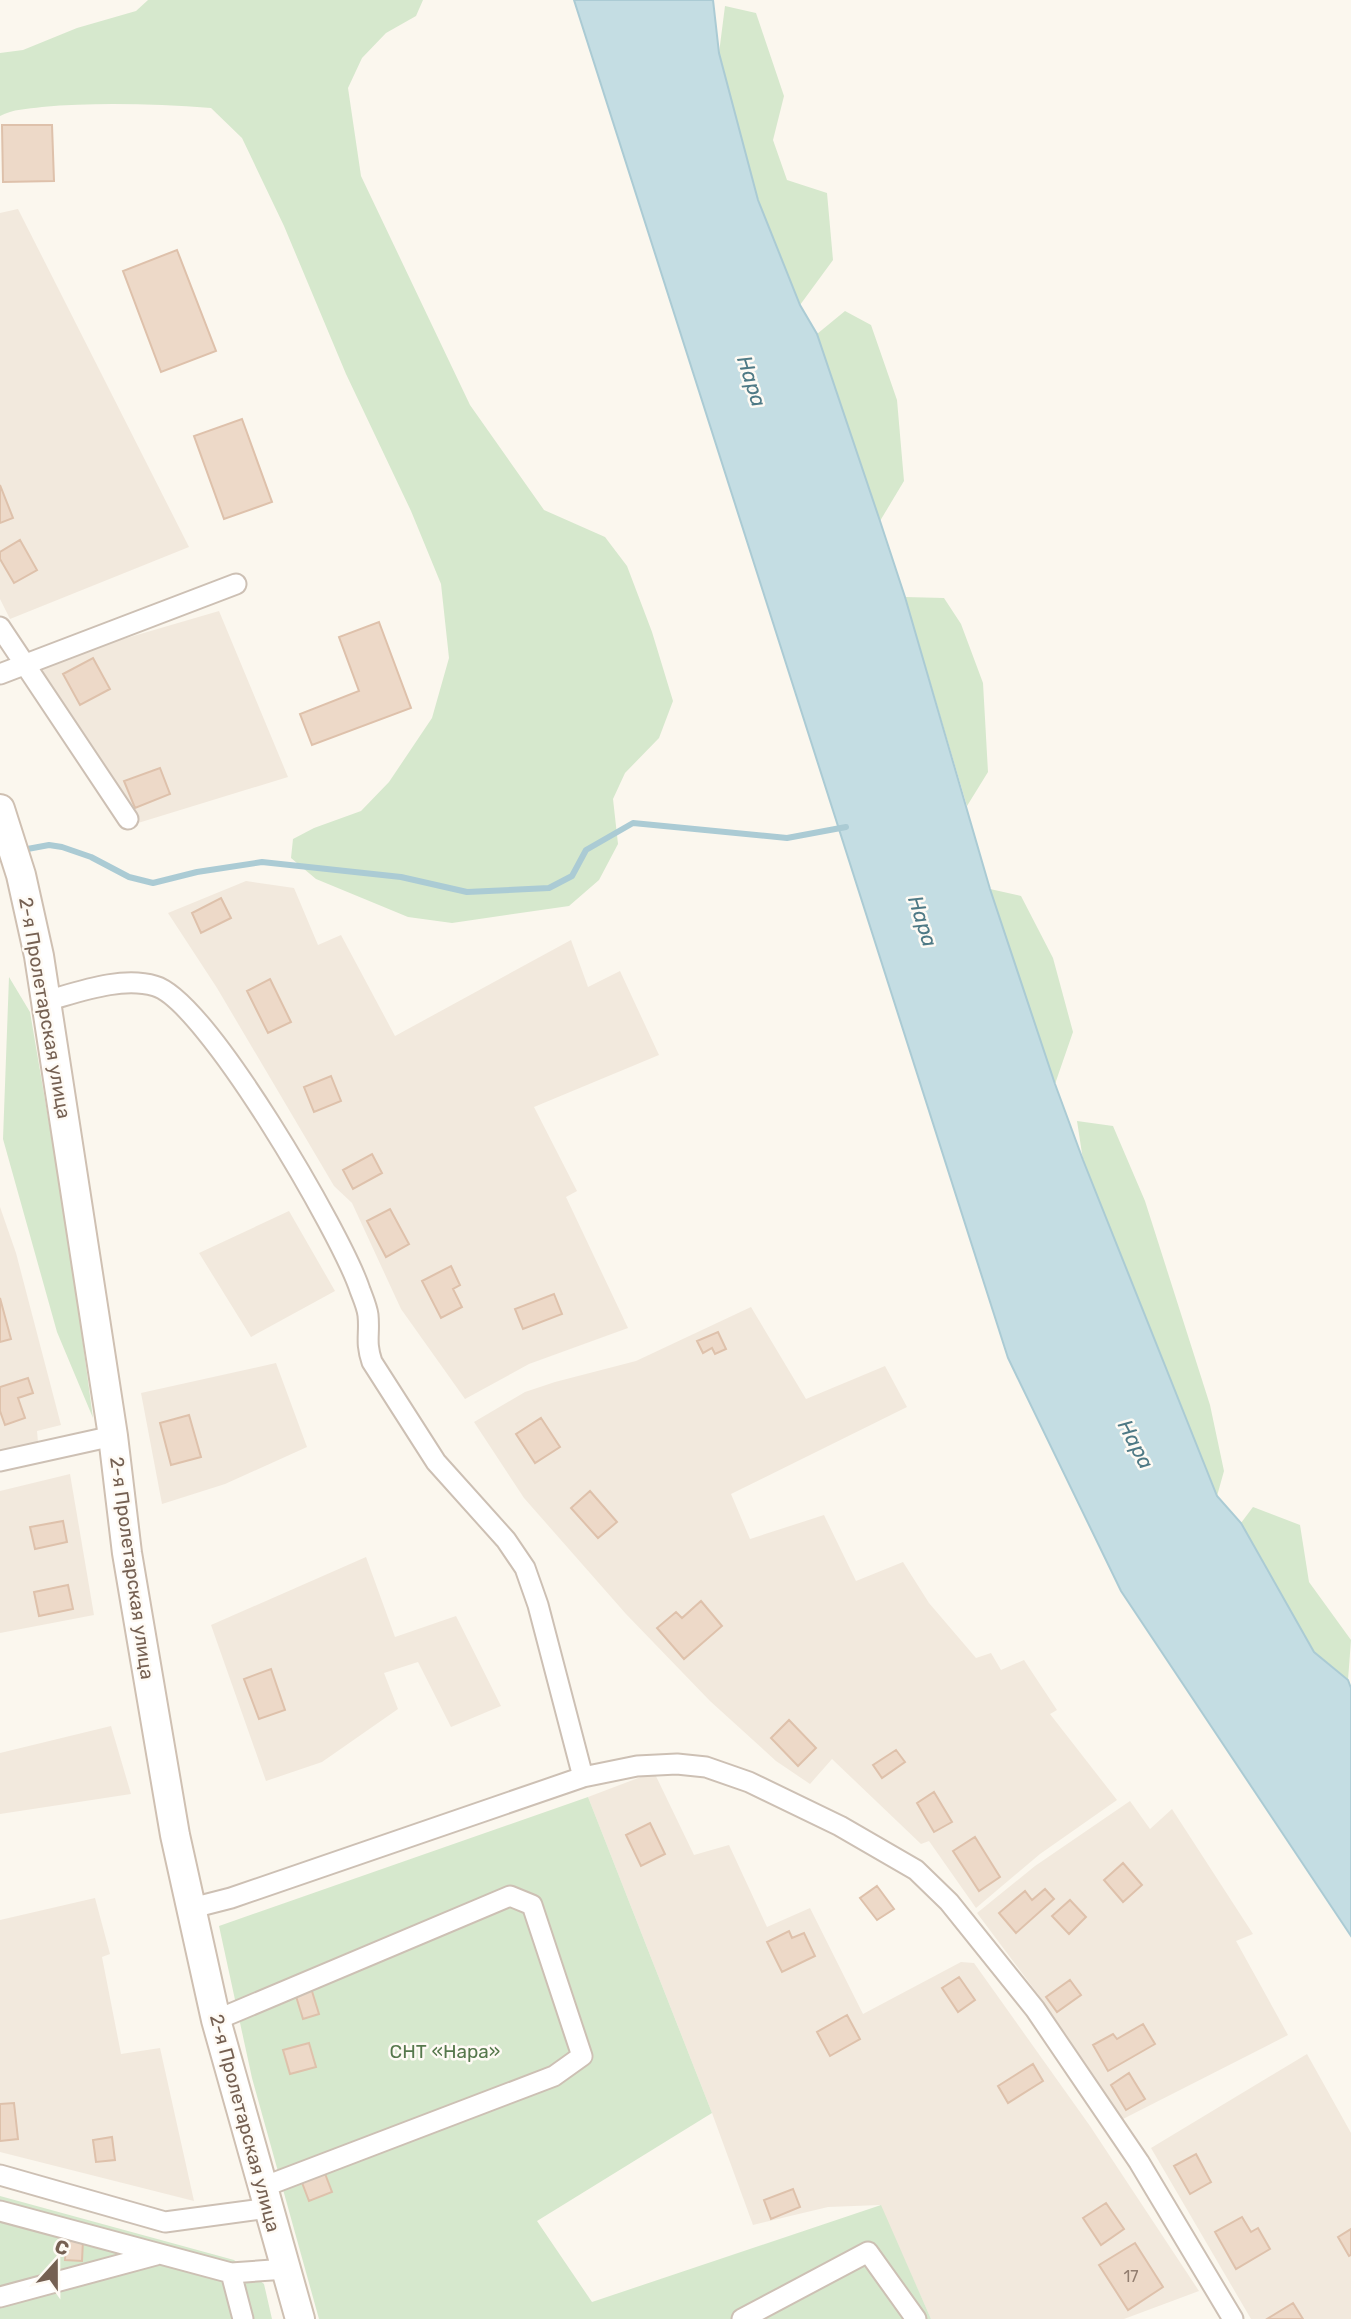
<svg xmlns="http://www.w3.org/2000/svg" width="1351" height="2319" viewBox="0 0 1351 2319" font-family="Rubik,sans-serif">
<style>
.residential{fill:#f2e9dd}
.green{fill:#d6e8cd}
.water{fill:#c4dde3;stroke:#abcbd4;stroke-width:2}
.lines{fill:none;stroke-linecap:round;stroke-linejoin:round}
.stream{stroke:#abcbd4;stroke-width:6}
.building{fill:#edd9c8;stroke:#dec1ab;stroke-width:2}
.street-casing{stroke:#cdc0b4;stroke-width:23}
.secondary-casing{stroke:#cfc0b2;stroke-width:32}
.street{stroke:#fff;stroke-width:19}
.secondary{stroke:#fff;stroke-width:28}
.labels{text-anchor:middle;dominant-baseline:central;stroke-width:5;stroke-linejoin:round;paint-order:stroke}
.number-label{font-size:16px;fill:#937e70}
.street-label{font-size:19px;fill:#756052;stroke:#fefaf4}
.park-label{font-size:19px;fill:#56784c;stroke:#fefaf4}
.water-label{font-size:21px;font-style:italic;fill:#4e7985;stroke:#fefaf4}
</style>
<rect width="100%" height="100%" fill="#fbf7ee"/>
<path class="residential" d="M18,209L189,547L10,619L0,599V213Z
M219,611L288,777L138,823L37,671L89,649Z
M246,881L294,888L318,945L341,935L395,1036L571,940L588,987L620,971L659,1055L534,1107L577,1191L566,1197L628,1328L529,1364L465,1399L401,1309L352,1203L334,1186L217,988L168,913Z
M0,1207L16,1253L61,1425L37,1431L38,1442L0,1450Z
M289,1211L335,1291L251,1337L199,1253Z
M751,1307L806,1399L885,1366L907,1407L731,1494L750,1539L824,1515L856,1581L903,1562L929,1603L976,1658L991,1653L1001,1670L1024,1660L1057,1710L1050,1714L1117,1800L1040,1854L976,1908L929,1841L921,1844L832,1759L810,1784L776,1761L710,1701L626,1614L524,1498L474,1422L525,1392L555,1382L636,1361Z
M276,1363L307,1447L225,1484L162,1504L141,1393Z
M70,1474L94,1615L0,1633V1491Z
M366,1557L395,1637L456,1616L501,1706L451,1727L418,1662L384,1673L398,1709L322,1762L266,1781L211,1625Z
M111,1726L131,1794L0,1814V1753Z
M654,1772L694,1855L729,1845L767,1927L810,1908L863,2014L961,1962L974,1963L1090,2126L1199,2291L1124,2319H931L880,2205L828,2207L753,2225L712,2113L588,1797Z
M1130,1801L1150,1829L1172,1809L1253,1934L1236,1941L1288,2035L1121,2120L1040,1997L977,1913L1035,1866Z
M95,1898L110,1954L102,1957L121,2054L160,2048L194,2201L0,2152V1920Z
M1307,2054L1351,2133V2319H1251L1151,2148Z"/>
<path class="green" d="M148,0H423L416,16L386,33L362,58L348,88L361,176L470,405L544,510L605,537L627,566L652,632L673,701L659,738L625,773L613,799L618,844L599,880L569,906L452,923L408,917L316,879L291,858L293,839L314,828L361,811L389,782L432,718L449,658L441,584L411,511L346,374L284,226L242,138L211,108C155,104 98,102 42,107C27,109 13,109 0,116V53L23,50L77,28L136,11Z
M725,6L756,13L784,96L773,140L787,180L827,193L833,260L800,305L758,200L719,53Z
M845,311L871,325L897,400L904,481L880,521L817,334Z
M905,597L944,598L961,624L983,683L988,772L967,806Z
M990,889L1021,896L1053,958L1073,1032L1055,1084Z
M9,977L30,1012L69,1240L93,1418L57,1332L3,1139Z
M1077,1121L1113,1126L1145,1201L1210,1405L1224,1471L1217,1496L1083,1160Z
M1253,1507L1300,1525L1309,1582L1351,1640L1348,1680L1314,1652L1241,1523Z
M588,1797L712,2113L537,2221L592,2302L881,2205L931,2319H319L252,2078L219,1926Z
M0,2196L234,2260L264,2284L272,2319H0Z"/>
<path class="water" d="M574,0H713L719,53L758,200L800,305L817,334L880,521L905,597L990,889L1055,1084L1083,1160L1217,1496L1241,1523L1314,1652L1348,1680L1351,1688V1936L1121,1591L1008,1358Z"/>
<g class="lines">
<path class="stream" d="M22,850L49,845L62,847L91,857L129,877L153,883L197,872L262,862L401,877L467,892L549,888L572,876L586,850L633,823L787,838L846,827"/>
</g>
<path class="building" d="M2,125H52L54,181L3,182Z
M177,250L216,351L161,372L123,271Z
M242,419L272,502L224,519L194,436Z
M0,485L13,518L0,523Z
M20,540L37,570L14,583L0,559V552Z
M379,622L411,708L312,745L300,714L359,691L339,637Z
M93,658L110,689L80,705L63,674Z
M160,768L170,794L135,808L124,781Z
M221,898L231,918L201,933L192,913Z
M270,979L291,1022L268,1033L247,991Z
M331,1076L341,1101L314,1112L304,1087Z
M372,1154L382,1173L353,1189L343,1170Z
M390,1209L409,1244L386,1257L367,1221Z
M451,1266L460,1285L453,1289L462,1307L441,1318L422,1281Z
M554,1294L562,1314L523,1329L515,1309Z
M0,1298L11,1339L0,1342Z
M718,1332L726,1349L715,1354L712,1348L703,1353L697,1341Z
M28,1378L33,1393L18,1398L25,1418L5,1425L0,1411V1387Z
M189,1415L201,1457L171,1465L160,1423Z
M541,1418L560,1447L535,1463L516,1434Z
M590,1491L617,1522L598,1538L571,1508Z
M63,1521L67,1542L35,1549L30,1527Z
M68,1585L73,1609L39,1616L34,1592Z
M701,1601L722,1626L684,1659L657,1628L676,1612L682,1618Z
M271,1669L285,1710L259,1719L244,1679Z
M789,1720L816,1748L798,1766L771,1738Z
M896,1750L905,1762L882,1778L873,1765Z
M934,1792L952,1822L934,1832L917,1803Z
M650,1823L665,1854L641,1866L626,1835Z
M975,1837L1000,1877L979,1891L953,1851Z
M1123,1863L1142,1885L1123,1902L1104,1880Z
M877,1886L894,1909L877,1920L860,1898Z
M1045,1889L1054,1899L1016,1933L999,1913L1025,1891L1032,1900Z
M1070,1900L1086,1917L1069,1934L1052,1916Z
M789,1931L792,1938L804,1933L815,1956L782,1972L767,1942Z
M959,1977L975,2000L958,2012L942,1988Z
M1070,1980L1081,1995L1057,2012L1046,1997Z
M311,1988L319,2014L303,2019L295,1993Z
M847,2015L860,2039L830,2056L817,2032Z
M1143,2024L1155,2044L1108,2071L1093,2045L1113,2034L1117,2039Z
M309,2043L316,2067L290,2074L283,2050Z
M1033,2064L1043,2081L1008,2103L998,2086Z
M1129,2073L1145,2099L1126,2110L1111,2085Z
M14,2103L18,2139L0,2141V2104Z
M112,2137L115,2160L96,2162L93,2140Z
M1196,2154L1211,2182L1190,2194L1174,2166Z
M324,2171L332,2192L309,2201L301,2180Z
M793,2189L800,2207L771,2219L764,2200Z
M1106,2203L1124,2229L1101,2245L1083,2218Z
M1242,2217L1251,2232L1258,2228L1270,2249L1236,2269L1215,2232Z
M1351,2229V2255L1349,2256L1338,2237Z
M66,2239L83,2240L82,2261L65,2260Z
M1135,2243L1163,2287L1128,2310L1099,2265Z
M1293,2303L1303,2319H1267Z"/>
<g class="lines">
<g class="street-casing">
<path id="street" d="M0,627L128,819
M0,674L236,584
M46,1001C79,992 121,976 155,986C206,1000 342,1235 360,1290C363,1298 367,1307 368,1315C370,1335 365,1341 372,1362L436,1462L506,1540L525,1568L538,1605L583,1777
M0,1461L113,1436
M192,1908L231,1898L583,1777L637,1766L677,1764L706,1767L749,1782L840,1826L916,1870L949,1902L1035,2009L1139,2162L1233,2319
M216,2020L510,1896L532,1905L582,2056L554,2076L263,2187
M0,2175L165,2222L269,2208
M0,2211L231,2273L286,2269
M231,2273L243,2319
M0,2297L156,2255
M742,2319L868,2252L916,2319"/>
</g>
<g class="secondary-casing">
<path id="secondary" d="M0,809L21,875L39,956L113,1436L127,1553L175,1835L216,2020L300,2319"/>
</g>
<use href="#street" class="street"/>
<use href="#secondary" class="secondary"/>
</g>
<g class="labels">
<g class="number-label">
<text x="1131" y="2276">17</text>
</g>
<g class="street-label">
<text transform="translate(45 1008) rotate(80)">2-я Пролетарская улица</text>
<text transform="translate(132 1568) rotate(82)">2-я Пролетарская улица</text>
<text transform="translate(245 2123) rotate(75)">2-я Пролетарская улица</text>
</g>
<g class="park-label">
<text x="445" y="2051">СНТ «Нара»</text>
</g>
<g class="water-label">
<text transform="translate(752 381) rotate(72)">Нара</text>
<text transform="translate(923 921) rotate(72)">Нара</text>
<text transform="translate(1136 1444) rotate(62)">Нара</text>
</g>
</g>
<g transform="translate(56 2263) rotate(21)" stroke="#fefaf4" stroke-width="5" paint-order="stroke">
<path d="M0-5L12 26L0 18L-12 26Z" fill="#756052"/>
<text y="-10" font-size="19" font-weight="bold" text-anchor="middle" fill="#756052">С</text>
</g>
</svg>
